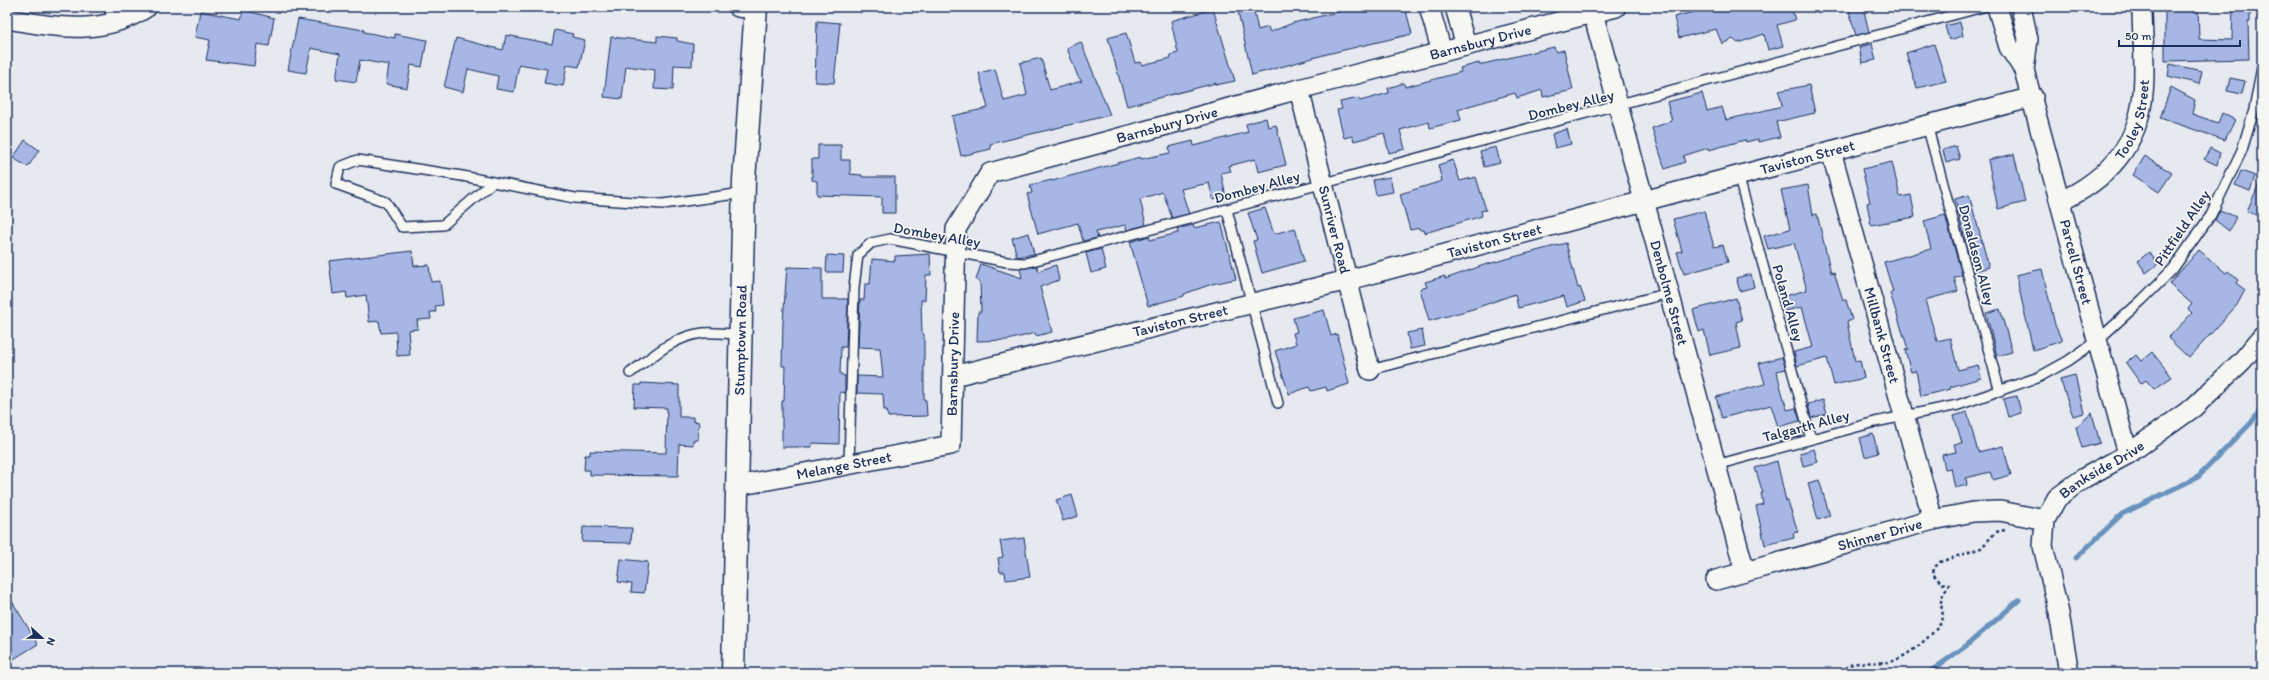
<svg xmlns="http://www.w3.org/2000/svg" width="2269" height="680" viewBox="0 0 2269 680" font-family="Itim,sans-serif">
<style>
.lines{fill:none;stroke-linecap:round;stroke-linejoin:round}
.stream{stroke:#6992bd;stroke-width:5}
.building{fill:#a6b7e6;stroke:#1b2f5e}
.lane-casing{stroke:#1b2f5e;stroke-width:12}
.street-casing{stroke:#1b2f5e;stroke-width:22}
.secondary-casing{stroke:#1b2f5e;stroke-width:25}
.path{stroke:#1b2f5e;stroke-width:2.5;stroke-dasharray:3 3;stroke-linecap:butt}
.lane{stroke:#f6f6f2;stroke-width:9}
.street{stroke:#f6f6f2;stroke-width:19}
.secondary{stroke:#f6f6f2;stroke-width:22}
.labels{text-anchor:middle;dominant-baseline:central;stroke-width:3.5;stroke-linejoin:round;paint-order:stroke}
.street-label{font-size:15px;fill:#1b2f5e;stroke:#f6f6f2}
</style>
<rect width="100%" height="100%" fill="#e6e9f0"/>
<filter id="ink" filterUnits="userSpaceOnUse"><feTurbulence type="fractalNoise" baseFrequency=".025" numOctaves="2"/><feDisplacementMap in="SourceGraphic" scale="8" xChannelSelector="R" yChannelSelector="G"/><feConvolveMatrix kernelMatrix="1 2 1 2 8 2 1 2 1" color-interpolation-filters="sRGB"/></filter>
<g filter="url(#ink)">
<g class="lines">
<path class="stream" d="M2076,558L2122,514L2198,477L2251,423L2262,408
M1928,673L1966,646L2019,600"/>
</g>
<path class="building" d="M1237,7H1253L1258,30L1268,27L1270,32L1293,23L1357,7H1365L1366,10L1378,7H1405L1412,34L1327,54L1252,75Z
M1712,7H1791L1795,20L1777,25L1783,46L1768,50L1764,34L1738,43L1733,39L1722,44L1716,29L1679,38L1674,17Z
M1848,7H1863L1869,32L1856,36Z
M2165,7H2198L2199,39L2232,40L2233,7H2250V22H2248L2249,59L2165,61Z
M1213,9L1235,81L1216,85V83L1127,106L1108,38L1126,33L1135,63L1141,62L1142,65L1171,58L1170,55L1178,53L1171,21Z
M243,10L274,18L269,46L257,44L254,66L206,60L210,40L195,37L200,11L241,19Z
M298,19L364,30V32L395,38V34L427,40L422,67L411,65L407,88L386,84L389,65L360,60L356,82L336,79L340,54L311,48L306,73L288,70Z
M817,21L840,23L834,83L815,82Z
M1960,22L1963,36L1949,40L1945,26Z
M555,30L573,34L572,37L585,40L579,67L567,65L563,86L544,83L547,69L519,64L514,92L496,89L498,76L468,69L463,92L444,87L456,38L503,50L506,35L552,44Z
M657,36L677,38V41L693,44L692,66L674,65L673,90L654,89L655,70L626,66L622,99L604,97L611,37L657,42Z
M1081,42L1110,115L990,144L991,149L961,156L952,116L988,108L979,73L995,69L1004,101L1027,95L1020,63L1041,58L1050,90L1082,81L1078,77L1067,48Z
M1872,44L1876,60L1862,63L1859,47Z
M1934,44L1946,81L1917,88L1906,53Z
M1554,47L1556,52L1564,50L1573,90L1543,97L1542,90L1517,98L1515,93L1458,109L1461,120L1430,128L1429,122L1400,130L1405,149L1389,153L1384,133L1354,141L1352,136L1344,138L1337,110L1342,109L1340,102L1359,98L1360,101L1389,93L1388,88L1404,83L1405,87L1461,72L1460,68L1479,63V65Z
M2170,64L2202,71L2199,84L2168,76Z
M2230,78L2245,81L2242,94L2227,91Z
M1809,85L1815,113L1776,122L1780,137L1758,142V139L1746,142L1745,140L1709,150L1708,148L1683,156L1685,162L1665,169L1652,128L1672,121L1667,102L1702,93L1707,111L1722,107L1726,120L1782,106L1779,91Z
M2171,87L2195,100L2192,114L2218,123L2222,113L2235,120L2225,140L2160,118Z
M1266,118L1268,127L1276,125L1286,165L1258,172L1255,159L1229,166L1231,171L1221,173L1226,197L1213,200L1209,183L1181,189L1189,214L1172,218L1163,192L1140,199L1146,225L1127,230L1125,225L1096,232L1098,238L1083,241L1078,223L1038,234L1027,194L1032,193L1030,185L1052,180V181L1140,157L1141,159L1170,153L1169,147L1193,141L1194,146L1248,132L1246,124Z
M1567,129L1571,144L1555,148L1552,134Z
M25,140L39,150L28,167L13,158Z
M818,145H841V160H850V174L862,175V177H895V213H882V197L817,195V181L812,180V159H818Z
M1956,146L1960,159L1946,163L1943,150Z
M1496,147L1500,163L1484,167L1480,151Z
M2210,148L2220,153L2217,165L2204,159Z
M2014,154L2025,202L1998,209L1988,160Z
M2145,156L2172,173L2159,192L2133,175Z
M1453,160L1460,181L1476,177L1486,210L1481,211L1482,216L1425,233L1424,230H1420L1419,228L1410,230L1400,194L1442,181L1438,165Z
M1892,162L1900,197L1911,195L1915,217L1871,225L1867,203L1870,202L1862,169Z
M2241,171L2255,176L2250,191L2235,185Z
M1390,177L1393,192L1376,195L1373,180Z
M2262,177V218L2247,211Z
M1808,185L1813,215L1817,214L1831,273L1834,272L1843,300H1846L1852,320L1847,322L1855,361L1860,360L1864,378L1834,385L1827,358L1797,366L1794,352L1813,347L1802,307L1785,311L1781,297L1807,290L1794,243L1768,249L1764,236L1790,229L1781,190Z
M1969,195L1989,267L1973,272L1955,199Z
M1265,208L1274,234L1295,228L1304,261L1262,273L1253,241L1257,240L1248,213Z
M2220,210L2236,217L2229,231L2215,220Z
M1704,211L1714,247L1723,245L1728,262L1684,274L1677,252L1682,251L1673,219Z
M1945,215L1962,275L1954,278L1958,291L1925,300L1937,341L1950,338L1958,370L1978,365L1981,378L1950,387L1951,389L1921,396L1916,371L1911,372L1905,350L1908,349L1890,293L1893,292L1884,262L1931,249L1924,221Z
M1221,222L1236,279L1212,284L1184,294V296L1148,306L1130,242L1149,236L1150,240L1178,233L1177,229L1193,225L1194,228Z
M1029,233L1034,254L1017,257L1012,238Z
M1566,243L1578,288L1580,287L1585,301L1567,307L1564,296L1518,308L1515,294L1473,309L1429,321L1420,289L1427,287L1425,282L1445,276V279L1484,265Z
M1101,249L1106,269L1091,273L1086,253Z
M2199,250L2226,273L2228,271L2238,280L2236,283L2245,290L2237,305L2189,358L2168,338L2192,313L2188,309L2192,304L2169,284Z
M412,251L414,266L429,265L431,282L440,281L443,305L435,306L436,312H430L431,319L417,320L418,329L408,330L410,355L397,356L396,332L381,333L379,321L369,322L366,295L347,298L346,292L333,294L329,261Z
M2149,252L2158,264L2146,273L2138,261Z
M930,254L931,275H926L925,300H921L922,334H924V400H926L927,416L888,417L887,410H884L883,394L857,393V376L883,377L880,348L858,347L860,300H864L865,284H870L872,259L895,261V256Z
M827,255L844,256L843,272H826Z
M981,264L1022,278L1020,269L1037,266L1038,271L1056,265L1059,280L1040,287L1052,332L1036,336L1035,333L1008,340L977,341L978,312H981L980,282L976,280Z
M787,267L822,268V299H848L846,347H841L840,374L845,376V393L840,392L839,444L812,443V447H782V401H784L785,366H782L783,322Z
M2042,269L2055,325L2062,341L2033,350L2016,275Z
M1751,274L1754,287L1740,291L1736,278Z
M1736,298L1742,320L1736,322L1741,348L1710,355L1704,330L1699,332L1693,310Z
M2000,309L2012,352L1997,356L1986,313Z
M1324,310L1331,336L1337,334L1349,384L1327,391L1326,387L1311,391L1309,387L1289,394L1275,351L1296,344L1293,333L1297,332L1293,318Z
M1422,330L1425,346L1410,349L1407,333Z
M2152,352L2172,377L2154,389L2146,380L2141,384L2126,363L2136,355L2141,361Z
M1782,357L1786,369L1777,371L1780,385L1787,410L1796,408L1800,421L1778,427L1771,405L1722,418L1716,397L1765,384L1759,363Z
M2075,375L2084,413L2073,416L2060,379Z
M641,383L679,385V417H693V421L699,422L698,440H693V445L679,444L678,476L590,475V470H584L585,455H590V451L666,453L667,408L634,407L635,385H641Z
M2017,396L2021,413L2008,417L2003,399Z
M1823,400L1827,414L1811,418L1808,404Z
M1967,412L1978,452L2003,446L2011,475L1993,480L1990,472L1966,478L1967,485L1955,488L1951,468L1945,469L1942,455L1956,452L1954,444L1962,443L1954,416Z
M2092,413L2100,443L2082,448L2076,427Z
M1873,434L1878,453L1865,457L1860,438Z
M1814,449L1818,462L1803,466L1800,453Z
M1777,461L1786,501H1788L1798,532L1793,533L1794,538L1765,545L1756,506L1763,504L1761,493H1763L1755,468Z
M1819,480L1830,516L1818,520L1808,483Z
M1072,495L1078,516L1063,521L1056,500Z
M583,527L632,528L631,543L582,542Z
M1024,538L1030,577L1006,580L1005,572H1000L998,558L1003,557L1000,541Z
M621,559L648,562L644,593L631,592L632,584L618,582Z
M7,593L38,644L12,660L7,652Z"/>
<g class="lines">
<g class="lane-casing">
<path id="lane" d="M109,7L113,21
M1927,125L2000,392
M1738,175L1811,439
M493,182L443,225L402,227L386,202L336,184L340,167L358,160L462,176L575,198L663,204L743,193
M1227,210L1278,403
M1370,370L1669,293
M630,373C652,357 674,336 703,333C715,332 728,334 740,334
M849,464L854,287L858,255L871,243L890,239L1007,262L1025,263C1344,179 1664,95 1983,7
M1716,465L1875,422L1958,405L2039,377L2068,361L2098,340L2142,300L2173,269L2211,215L2242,150L2254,110L2262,67"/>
</g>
<g class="street-casing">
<g id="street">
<path d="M738,7L756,9"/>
<path d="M1429,7L1442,52"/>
<path d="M1455,7L1466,46"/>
<path d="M1997,7L2009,47L2024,70L2028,39L2021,7"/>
<path id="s1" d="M1593,13L1745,572"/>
<path d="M7,19C55,27 103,37 147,7"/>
<path id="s2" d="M2024,70L2128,454"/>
<path id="s3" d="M1299,89L1370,370"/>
<path id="s4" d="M1831,151L1933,520"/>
<path id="s5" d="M2061,201C2106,180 2139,145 2143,93C2146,65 2142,35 2142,7"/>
<path id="s6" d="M953,376L1348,280L2033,97"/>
<path id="s7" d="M737,486L951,445L956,229L990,173L1299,89L1616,7"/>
<path id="s8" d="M1716,580L1933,520L1973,512L2000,511L2045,520"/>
<path id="s9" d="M2069,673L2059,613L2043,546L2045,520L2057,498L2084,478L2128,454L2194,407L2242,361L2262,337"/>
</g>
</g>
<g class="secondary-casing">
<g id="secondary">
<path id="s10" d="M733,673L744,180L756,7"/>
</g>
</g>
<path class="path" d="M1841,673C1851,656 1877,666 1893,661C1908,656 1932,636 1941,623C1945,617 1941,609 1941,602C1941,597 1946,590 1949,585L1941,583L1933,574L1934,568L1940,562L1981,548L1996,532L2005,530"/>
<use href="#lane" class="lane"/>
<use href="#street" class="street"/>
<use href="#secondary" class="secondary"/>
</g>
</g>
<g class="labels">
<g class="street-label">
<text stroke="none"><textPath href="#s7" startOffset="1007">Barnsbury Drive</textPath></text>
<text transform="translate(1571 105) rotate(-14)">Dombey Alley</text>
<text stroke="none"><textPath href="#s5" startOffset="114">Tooley Street</textPath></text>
<text stroke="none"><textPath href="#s7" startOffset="683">Barnsbury Drive</textPath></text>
<text stroke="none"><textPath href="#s6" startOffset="882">Taviston Street</textPath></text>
<text transform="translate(1257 187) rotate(-15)">Dombey Alley</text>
<text transform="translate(2182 228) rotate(-56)">Pittfield Alley</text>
<text stroke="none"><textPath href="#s3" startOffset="145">Sunriver Road</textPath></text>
<text transform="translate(937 235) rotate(10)">Dombey Alley</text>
<text stroke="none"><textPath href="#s6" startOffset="558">Taviston Street</textPath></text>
<text transform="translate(1977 255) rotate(75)">Donaldson Alley</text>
<text stroke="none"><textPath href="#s2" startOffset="199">Parcell Street</textPath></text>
<text stroke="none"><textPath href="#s1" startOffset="290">Denbolme Street</textPath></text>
<text transform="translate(1788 303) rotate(74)">Poland Alley</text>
<text stroke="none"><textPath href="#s6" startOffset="234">Taviston Street</textPath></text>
<text stroke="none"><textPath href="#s4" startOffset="191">Millbank Street</textPath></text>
<text stroke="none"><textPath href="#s10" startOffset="333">Stumptown Road</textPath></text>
<text stroke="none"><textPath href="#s7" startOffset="299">Barnsbury Drive</textPath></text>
<text transform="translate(1806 426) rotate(-15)">Talgarth Alley</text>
<text stroke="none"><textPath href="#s7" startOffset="109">Melange Street</textPath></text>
<text stroke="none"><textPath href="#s9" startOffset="234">Bankside Drive</textPath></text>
<text stroke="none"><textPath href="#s8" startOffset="170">Shinner Drive</textPath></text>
</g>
</g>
<rect width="2269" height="680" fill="none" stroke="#f6f6f2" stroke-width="24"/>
<rect x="12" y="12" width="2245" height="656" fill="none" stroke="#1b2f5e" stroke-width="1.5" filter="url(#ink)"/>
<g transform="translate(42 638) rotate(112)" stroke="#f6f6f2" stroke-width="3" paint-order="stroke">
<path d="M0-3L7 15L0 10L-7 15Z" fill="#1b2f5e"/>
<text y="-6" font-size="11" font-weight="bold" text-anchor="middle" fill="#1b2f5e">N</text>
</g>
<path d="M2119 40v6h121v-6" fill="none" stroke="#1b2f5e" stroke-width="2"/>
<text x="2125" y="40" font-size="12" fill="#1b2f5e" stroke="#f6f6f2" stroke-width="3" paint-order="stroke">50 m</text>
</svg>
